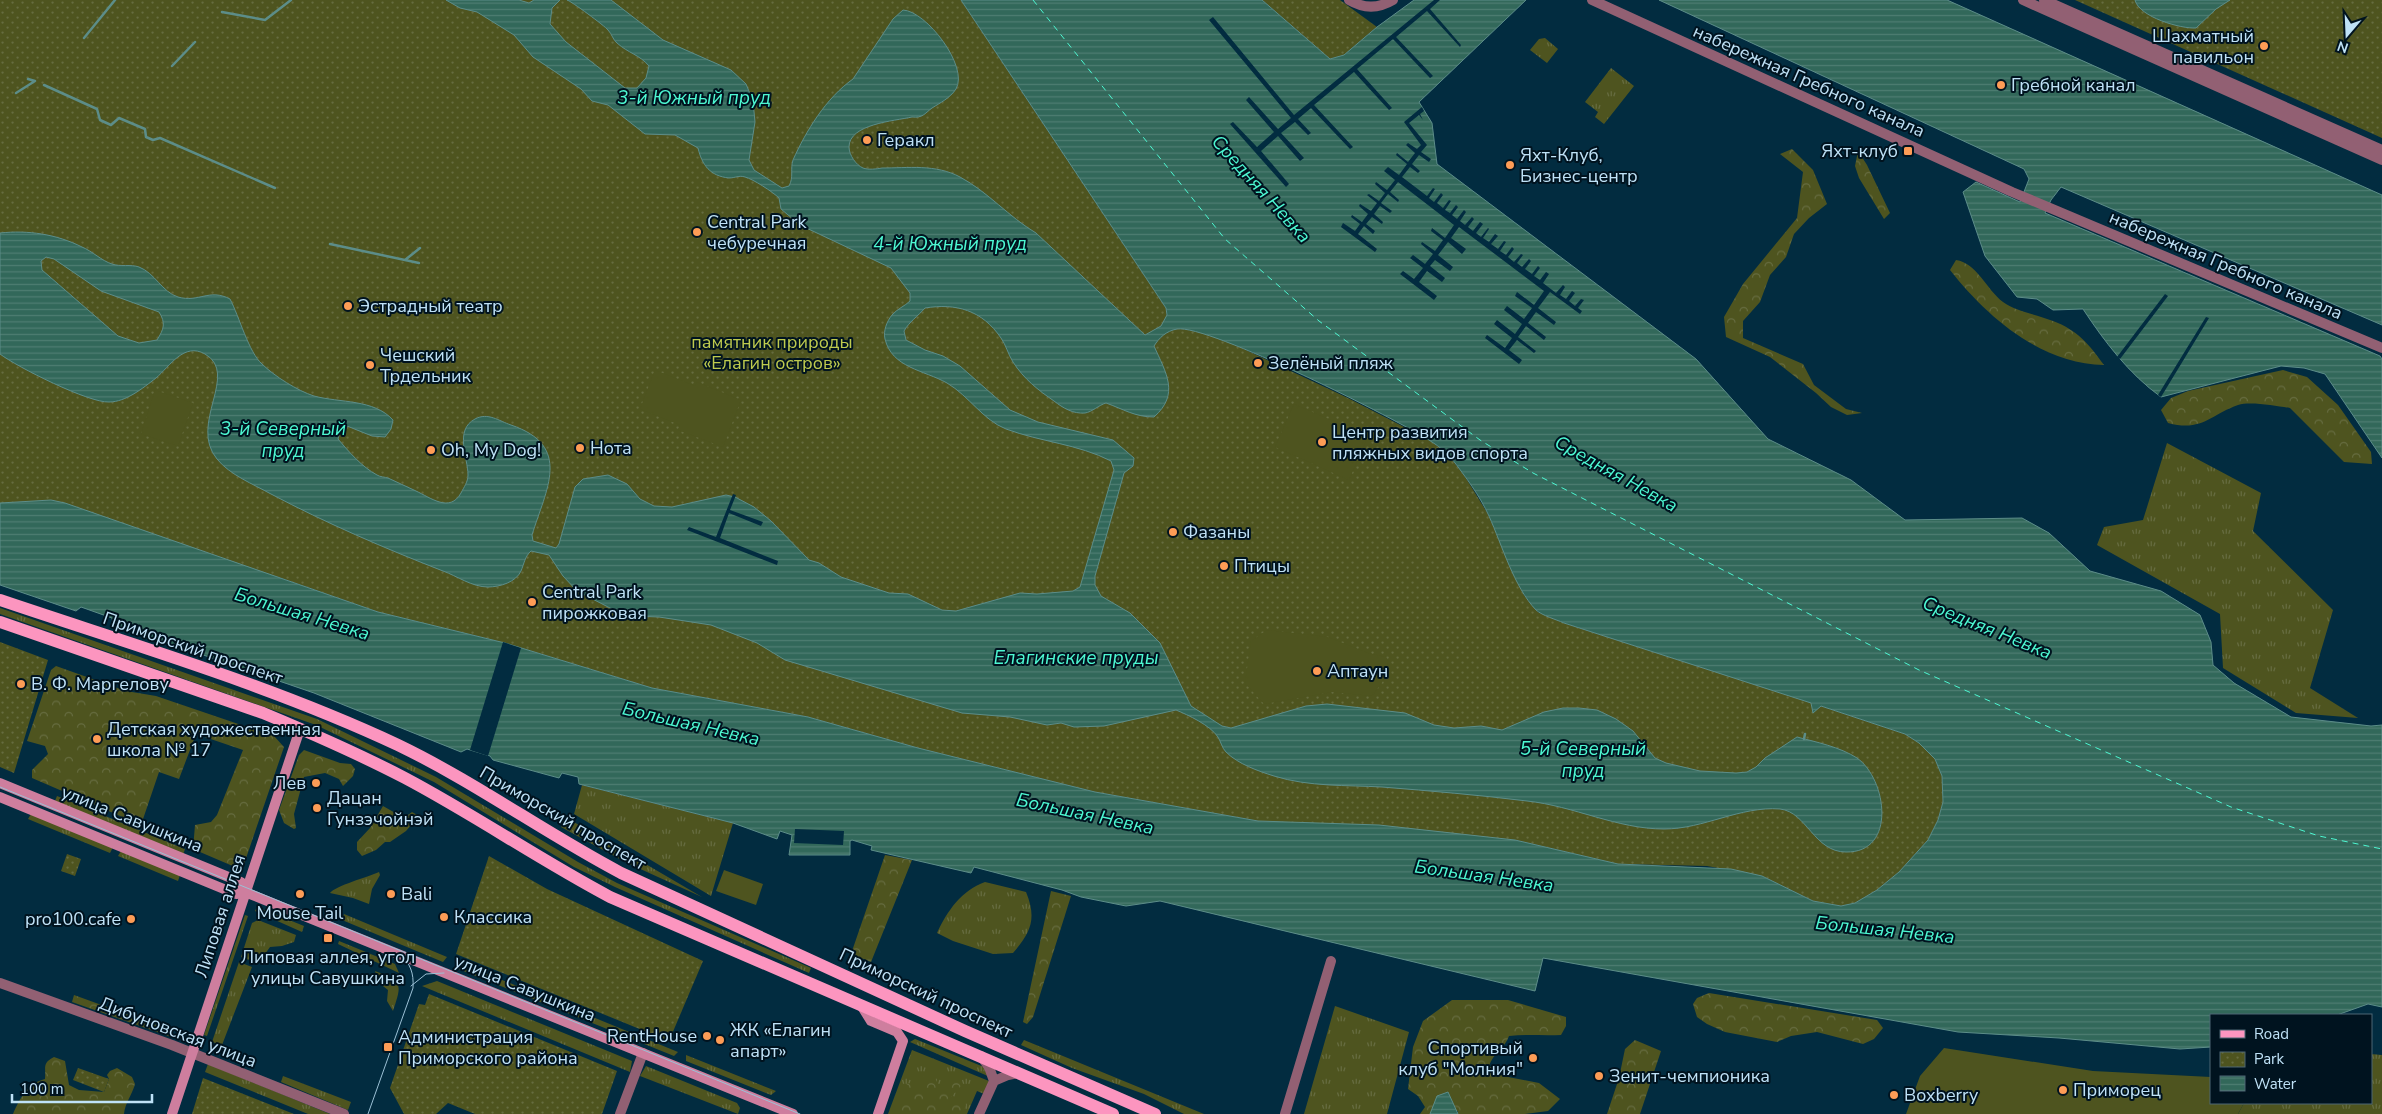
<svg xmlns="http://www.w3.org/2000/svg" width="2382" height="1114" viewBox="0 0 2382 1114" font-family="'Nunito Sans',sans-serif">
<style>
.grass{fill:url(#grass-tufts)}
.forest{fill:url(#forest-crowns)}
.park{fill:url(#park-dots)}
.pitch{fill:#4e541f}
.water{fill:url(#water-rules);stroke:#5c8d89;fill-rule:evenodd}
.pier{fill:#022c40}
.lines{fill:none;stroke-linecap:round;stroke-linejoin:round}
.stream{stroke:#5c8d89;stroke-width:2.5}
.ferry{stroke:#4df8d2;stroke-width:1;stroke-dasharray:6 5;stroke-linecap:butt}
.street{stroke:#926073;stroke-width:10}
.secondary{stroke:#ce7e9e;stroke-width:10}
.primary{stroke:#fc95bf;stroke-width:12}
.tram{stroke:#9cc1d6;stroke-width:1}
.poi-dot{fill:#fd9c56;stroke:#00131f;stroke-width:2}
.labels{text-anchor:middle;dominant-baseline:central;stroke-width:4;stroke-linejoin:round;paint-order:stroke}
.poi-label{font-size:18px;fill:#bfe2f7;stroke:#00131f;text-anchor:start}
.street-label{font-size:18px;fill:#bfe2f7;stroke:#00131f}
.park-label{font-size:18px;fill:#becb4e;stroke:#00131f}
.water-label{font-size:19px;font-style:italic;fill:#4df8d2;stroke:#00131f}
</style>
<defs>
<pattern id="grass-tufts" width="24" height="20" patternUnits="userSpaceOnUse" patternTransform="scale(1.25)"><rect width="24" height="20" fill="#4e541f"/><path d="M3 7l-1-3M5 7V3M7 7l1-3M15 17l-1-3M17 17v-4M19 17l1-3" fill="none" stroke="#666c40"/></pattern>
<pattern id="forest-crowns" width="20" height="18" patternUnits="userSpaceOnUse" patternTransform="scale(1.25)"><rect width="20" height="18" fill="#4e541f"/><path d="M2 6a3 3 0 1 1 6 0M12 15a3 3 0 1 1 6 0" fill="none" stroke="#666c40"/></pattern>
<pattern id="park-dots" width="8" height="8" patternUnits="userSpaceOnUse" patternTransform="scale(1.25)"><rect width="8" height="8" fill="#4e541f"/><path d="M2 2h.1M6 6h.1" fill="none" stroke="#666c40" stroke-width="1.8" stroke-linecap="round"/></pattern>
<pattern id="water-rules" width="6" height="5" patternUnits="userSpaceOnUse" patternTransform="scale(1.25)"><rect width="6" height="5" fill="#32685a"/><path d="M0 2.5h6" fill="none" stroke="#4e7d72"/></pattern>
</defs>
<rect width="100%" height="100%" fill="#022c40"/>
<path class="grass" d="M1545,38L1558,49L1547,63L1530,50L1539,39Z
M1611,68L1634,86L1604,124L1595,117L1598,112L1585,102Z
M2167,443L2261,493L2253,531L2333,610L2310,688L2358,718L2296,713L2223,668L2220,614L2097,545L2104,527L2143,520Z
M0,608L317,719L436,777L578,862L617,883L811,968L809,973L615,887L574,867L434,782L316,725L0,614Z
M582,785L733,823L711,896L574,814Z
M57,796L185,849L183,855L55,801Z
M31,814L113,847L110,853L28,819Z
M567,818L702,897L625,862L561,827Z
M121,851L180,875L178,881L118,856Z
M379,872L380,875L372,889L369,904L353,898L330,893C335,886 368,877 379,872Z
M985,882L1026,892C1037,919 1031,932 1013,953L993,954L953,941L937,933C948,910 961,891 985,882Z
M257,907L304,926L302,932L255,911Z
M344,914L447,957L443,962L342,920Z
M245,915L248,916L207,1036L204,1035Z
M258,920L296,935L294,942L282,946L270,947L265,954L252,961L241,957L252,923Z
M339,941L395,964L399,973L338,944Z
M456,961L678,1052L674,1056L456,968Z
M239,962L252,967L222,1045L212,1042Z
M375,971C403,981 402,984 393,1011L387,1001L388,990L379,983Z
M437,981L632,1061L630,1072L422,986Z
M1335,1006L1409,1032L1387,1114H1304Z
M915,1039L984,1067L990,1077L910,1042Z
M1024,1040L1204,1114H1184L1144,1094L1072,1068L1021,1045Z
M912,1050L989,1081L984,1094L977,1091L967,1114H888Z
M2371,1054L2382,1055V1114H2238L2244,1103H2371Z
M686,1055L776,1091L771,1095L686,1061Z
M208,1064L330,1114H308L205,1072Z
M646,1066L737,1103L740,1108L738,1114L640,1076Z
M283,1076L351,1102L348,1110L281,1082Z"/>
<path class="forest" d="M1792,149L1813,170L1827,204L1809,218L1794,234L1786,257L1770,275L1760,302L1743,321V338L1803,364L1814,385L1846,409L1862,413L1847,415L1831,407L1816,393L1770,357L1726,337L1724,317L1743,284L1797,218L1803,172L1780,154Z
M1858,151L1867,165L1890,213L1884,219L1859,178L1855,166Z
M1956,260C1977,263 1986,289 2003,302C2017,312 2036,314 2053,321C2077,330 2089,344 2104,365C2041,364 1987,317 1950,270Z
M2283,370L2307,377L2338,405L2371,452L2372,464L2344,462L2290,408C2277,406 2250,401 2238,405C2210,415 2202,432 2168,423L2161,410L2171,398L2188,391Z
M56,666L126,691L156,696L274,736L284,747L242,870L193,849L195,825L211,822L217,815L243,750L196,734L179,779L159,772L141,825L32,778V770L48,754L45,746L27,741L51,670Z
M304,750L340,763L351,764L355,769L353,776L343,786L339,779L325,773L304,777L294,814L296,828L294,829L284,823L279,810L299,755Z
M383,806L404,818L412,812L419,816L406,831L390,842H385L376,850L362,856L357,850V842L370,828Z
M885,855L912,860L871,962L851,954Z
M1051,891L1071,896L1033,1017L1027,1024L1023,1022Z
M1709,993L1877,1020L1883,1028L1874,1039L1863,1044L1817,1032L1791,1036L1777,1042L1725,1032L1707,1024L1697,1017L1693,1004L1697,998Z
M74,995L173,1031L171,1037L72,1002Z
M1452,1000H1508L1566,1017V1026L1561,1035C1543,1036 1527,1034 1509,1036C1505,1048 1493,1053 1489,1066L1503,1076L1539,1083L1560,1099L1548,1111L1525,1114H1458V1111H1432L1430,1114H1420L1425,1107L1418,1096L1408,1089L1413,1047L1423,1021Z
M1635,1040L1661,1051L1640,1114H1607L1619,1078L1625,1049Z
M54,1057L65,1061L69,1085L79,1090L104,1092L109,1079L107,1075L110,1071L117,1068L132,1077L135,1084C132,1095 125,1103 124,1114H13C20,1098 28,1083 45,1079C46,1067 42,1063 54,1057Z
M931,1070L939,1086L954,1077L961,1078V1086L950,1098L964,1100L966,1105L962,1114H896L902,1090L908,1083L919,1086L925,1073Z"/>
<path class="park" d="M0,0H961L1166,308L1167,316L1178,328L1201,332L1227,341L1348,398L1433,442L1450,457L1464,475L1488,514L1524,595L1538,612L1564,623L1812,703L1813,712L1821,706L1905,734L1919,743L1935,759L1942,776L1943,802L1938,820L1928,840L1899,872L1877,890L1855,903L1841,906L1813,901L1762,876L1707,866L1618,864L1515,840L1258,821L1095,792L918,748L808,717L652,688L505,643L378,612L278,577L0,503Z
M1262,0H1340L1377,27L1344,55L1330,59Z
M2075,0H2382V138Z
M0,642L48,660L14,773L0,767Z
M67,854L81,859L75,876L61,871Z
M489,856L547,889L703,961L669,1041L456,954Z
M429,994L617,1071L602,1114H475L448,1103L436,1114H404L390,1088L419,1004L425,1005Z
M78,1068L109,1079L104,1092L73,1080Z
M203,1078L294,1114H192Z"/>
<path class="pitch" d="M655,370L695,386L697,382L741,400L723,447L678,430L680,425L640,409Z
M155,390L193,403L178,446L141,434Z
M1294,404L1368,436L1349,480L1275,447Z
M1267,630L1328,637L1368,653L1386,657C1393,672 1380,685 1372,696L1332,692L1264,704L1245,683L1251,641Z
M724,870L763,884L756,905L716,891Z
M1944,1048L2093,1071L2211,1077V1103H2244L2238,1114H1906L1920,1076Z"/>
<path class="water" d="M446,0H519L529,3L534,0H560L552,8L550,24L566,42L625,88H637L646,78L649,66C640,55 628,53 617,43C613,40 612,34 608,30C605,26 571,1 567,0H611L663,40L731,70L746,84L753,101L755,122L749,160L754,170L782,188L789,186C794,177 790,169 793,160C806,131 826,98 853,79L893,19L903,10C926,11 969,66 956,89C950,98 940,103 932,108C924,114 923,118 912,117C894,121 849,124 849,147C849,155 856,165 863,168C868,170 877,169 882,168C908,168 936,164 960,177C988,192 1009,217 1036,233L1145,335L1161,326L1167,315L1166,308L961,0H1262L1330,59L1344,55L1377,27L1414,0H1526L1419,102L1432,123L1437,164L1696,359L1768,439L1851,480L1905,520L2022,518L2049,533L2090,571L2161,591L2200,615L2211,642L2213,665L2234,683L2291,717L2371,726L2382,725V1007L2368,1004L2337,1015H2211V1047L2180,1049L2059,1038L1958,1032L1543,958L1535,991L1160,901L1126,906L1081,897L1062,890L974,867L971,873L871,850L872,846L852,840L850,841V855H789L792,835L780,831L777,839L733,823L579,784L578,777L562,773L559,778L493,760L490,756L467,749L461,752L314,693L113,624L112,618L81,607L76,611L0,585V503L51,500L65,503L378,612L505,643L652,688L808,717L918,748L1095,792L1258,821L1379,825L1515,840L1618,864L1731,869L1762,876L1813,901L1841,906L1855,903L1877,890L1899,872L1928,840L1938,820L1943,802L1942,776L1935,759L1919,743L1905,734L1821,706L1813,713L1811,703L1564,623C1555,619 1543,616 1536,610C1514,587 1502,545 1489,516C1480,496 1465,476 1452,459C1446,453 1439,446 1432,442C1399,420 1208,324 1177,329C1166,331 1159,338 1154,346C1166,373 1180,394 1154,417C1135,417 1123,409 1106,403C1099,405 1092,412 1085,413C1073,414 1063,408 1054,401C1038,390 1024,379 1013,362C1008,354 1006,345 1001,338C982,310 956,303 925,308C918,316 909,322 904,331L906,340L925,350L943,356L960,366L1010,410L1038,422L1113,440L1134,458L1133,466L1124,473L1095,576V585L1101,596L1130,613L1160,643L1191,706L1222,726L1231,728L1306,706L1327,704L1405,713L1434,725L1454,728L1481,726L1502,730L1544,712L1563,708H1579L1597,710L1616,719L1633,731L1655,758L1666,763L1700,771L1736,773L1747,772L1756,767L1765,758L1797,737C1816,742 1840,747 1857,758C1887,779 1897,853 1846,852C1814,852 1807,812 1780,809C1740,806 1704,829 1664,829C1617,829 1574,806 1527,801C1479,795 1431,791 1382,787C1347,785 1309,787 1274,776C1258,771 1238,764 1226,752C1222,748 1221,742 1218,737C1210,725 1188,715 1176,710L1104,726L1074,727L1061,723L1047,725L1010,717L962,713L785,660L757,643L711,625L659,617L633,616L612,609L577,591L563,576L549,555L531,551C525,556 524,564 521,571C516,582 500,587 488,587C472,587 457,576 443,571C384,548 326,523 271,494C253,484 230,475 217,459C188,424 240,374 205,354C184,342 170,366 156,378C143,388 126,402 109,402C89,403 17,367 0,354V233C28,230 56,234 82,247C92,251 102,261 112,264C120,267 131,264 139,267C155,273 162,292 178,297C199,303 209,288 230,299C239,316 249,353 262,364C274,376 298,391 314,396C340,403 374,399 393,420L391,429L385,437L372,436L347,426L340,431L338,439C349,452 362,467 377,475C380,477 385,477 388,478C397,482 407,487 416,491C431,498 450,513 461,493C464,487 468,482 468,475C468,458 454,430 475,419C488,412 499,421 511,425C573,446 546,489 532,535L533,541L556,548L559,544L575,487L583,479L608,475L627,484L640,499L654,506L672,507L726,495L735,497L754,507L771,521L809,560L819,563L841,577L889,593L908,594L942,610L956,611L1020,593L1037,594L1073,591L1080,587L1114,470L1111,461C1078,444 1041,442 1006,429C983,420 969,396 947,383C924,370 892,368 885,339C883,331 887,321 892,315C897,309 905,306 910,301V293L891,268L800,225L781,209L779,198C773,192 753,179 745,177C739,175 735,178 729,178C710,176 702,165 698,148L675,135L645,134L608,105L592,101L581,89L533,57L514,35L477,12L460,8ZM46,257L54,259L101,291L159,312C166,323 164,329 157,340L139,343L118,336L42,270L41,261Z
M1659,0H1947L2382,195V325L2061,187L2051,200L2045,213L2380,356L2382,359V458L2325,374L2304,368L2281,366L2161,397C2129,374 2104,341 2083,309L2053,310L2037,299L2017,297L1985,256L1963,192L1976,182L2020,202L2029,179L2024,169Z
M2135,0H2230L2216,9L2196,28C2181,29 2139,17 2135,0Z
M1448,1092L1458,1114H1430L1437,1096Z"/>
<path class="pier" d="M1434,0H1440L1430,9L1461,45L1460,47L1427,11L1396,37L1433,76L1430,78L1393,39L1357,69L1392,108L1389,110L1354,72L1314,105L1353,147L1350,149L1311,108L1298,119L1311,133L1308,135L1295,122L1281,133L1304,158L1300,161L1278,136L1261,151L1289,184L1286,187L1230,124L1233,122L1257,147L1274,132L1246,100L1249,97L1278,129L1291,118L1209,20L1213,17L1294,115Z
M1422,107L1424,111L1420,114L1423,120L1419,115L1409,123L1427,145L1421,152L1431,159L1429,162L1419,155L1412,164L1420,171L1418,173L1410,167L1402,177L1427,196L1433,188L1435,189L1429,198L1434,202L1441,193L1443,195L1437,203L1443,208L1449,200L1451,201L1445,210L1450,213L1456,205L1458,207L1452,215L1457,219L1464,210L1466,212L1460,221L1465,225L1472,217L1474,219L1468,227L1473,231L1480,222L1483,224L1476,233L1481,237L1488,228L1489,229L1483,238L1489,242L1495,234L1498,236L1491,244L1498,249L1504,241L1506,242L1500,251L1506,255L1512,247L1514,249L1508,257L1514,262L1521,254L1523,255L1517,263L1522,267L1529,259L1531,261L1525,269L1532,274L1538,266L1540,268L1534,276L1540,280L1546,272L1549,274L1543,283L1556,293L1563,285L1565,287L1560,295L1566,299L1572,291L1575,293L1569,301L1575,306L1581,299L1584,300L1578,308L1582,311L1580,314L1550,292L1538,308L1556,322L1554,325L1536,312L1528,323L1546,337L1544,340L1526,326L1518,337L1536,351L1534,353L1517,340L1509,350L1522,360L1519,364L1485,338L1487,335L1505,348L1512,338L1494,324L1497,320L1515,334L1522,324L1504,310L1507,306L1524,319L1532,308L1515,296L1517,292L1534,305L1544,291L1459,227L1451,238L1466,249L1462,254L1448,242L1438,255L1453,267L1450,271L1435,260L1430,266L1445,278L1442,282L1427,271L1419,282L1437,296L1434,300L1400,274L1403,271L1414,279L1423,268L1410,258L1413,255L1425,264L1433,254L1421,244L1422,242L1435,251L1443,240L1431,231L1432,228L1445,238L1454,225L1398,182L1390,192L1399,200L1398,202L1388,194L1381,203L1392,211L1390,213L1380,206L1374,214L1383,222L1382,224L1372,217L1366,224L1375,231L1373,234L1364,226L1358,234L1377,249L1375,252L1341,227L1343,223L1355,231L1360,224L1351,217L1352,215L1362,222L1368,214L1359,206L1360,204L1371,211L1377,203L1367,195L1369,194L1379,201L1385,193L1375,184L1376,182L1387,190L1395,180L1384,171L1388,167L1399,175L1407,164L1396,155L1397,153L1408,162L1415,153L1406,145L1408,143L1417,149L1421,145L1404,122Z
M2165,294L2168,296L2120,359L2117,357Z
M2206,317L2209,318L2161,397L2158,395Z
M733,494L736,495L730,510L763,522L761,526L729,513L720,538L778,561L777,565L687,530L689,527L716,537Z
M503,642L521,648L488,756L470,750Z
M795,829L844,831L843,845L794,843Z"/>
<g class="lines">
<path class="stream" d="M222,12L265,20L291,0
M84,38L115,0
M172,66L195,42
M44,85L97,109L100,120L111,125L119,118L145,129L146,137L153,140L160,138L275,188
M16,93L35,81L28,79
M330,244L419,263
M405,260L420,248
M1804,739L1805,734"/>
<path class="ferry" d="M1033,0L1225,239L1319,321L1480,440L1533,473L1919,670L2231,807L2319,836L2382,849"/>
<path class="street" d="M1349,0C1364,9 1378,9 1393,0
M1592,0L2012,192L2382,348
M2023,0L2382,160
M2044,0L2382,150
M0,983L172,1045L344,1114
M981,1056L989,1067L994,1081
M620,1114L643,1053
M979,1114L994,1081L1008,1075L1019,1073
M1285,1114L1331,961"/>
<path class="secondary" d="M0,783L241,882L245,892
M0,797L236,894L245,892L793,1114
M861,1005L871,1021L897,1032L903,1041L878,1114
M172,1114L300,729"/>
<path class="primary" d="M0,600C133,645 270,685 398,745C475,782 545,833 621,873L965,1031L1155,1114
M0,622L263,713C311,733 359,754 405,778C475,815 540,860 610,897L1113,1114"/>
<path class="tram" d="M0,787L800,1114
M411,986L426,974L444,973
M368,1114L413,988C414,972 410,965 401,953"/>
</g>
<g class="poi-dot">
<circle cx="2264" cy="46" r="5"/>
<circle cx="2001" cy="85" r="5"/>
<circle cx="867" cy="140" r="5"/>
<rect x="1903" y="146" width="10" height="10" rx="2.5"/>
<circle cx="1510" cy="165" r="5"/>
<circle cx="697" cy="232" r="5"/>
<circle cx="348" cy="306" r="5"/>
<circle cx="1258" cy="363" r="5"/>
<circle cx="370" cy="365" r="5"/>
<circle cx="1322" cy="442" r="5"/>
<circle cx="580" cy="448" r="5"/>
<circle cx="431" cy="450" r="5"/>
<circle cx="1173" cy="532" r="5"/>
<circle cx="1224" cy="566" r="5"/>
<circle cx="532" cy="602" r="5"/>
<circle cx="1317" cy="671" r="5"/>
<circle cx="21" cy="684" r="5"/>
<circle cx="97" cy="739" r="5"/>
<circle cx="316" cy="783" r="5"/>
<circle cx="317" cy="808" r="5"/>
<circle cx="300" cy="894" r="5"/>
<circle cx="391" cy="894" r="5"/>
<circle cx="444" cy="917" r="5"/>
<circle cx="131" cy="919" r="5"/>
<rect x="323" y="933" width="10" height="10" rx="2.5"/>
<circle cx="707" cy="1036" r="5"/>
<circle cx="720" cy="1040" r="5"/>
<rect x="383" y="1042" width="10" height="10" rx="2.5"/>
<circle cx="1533" cy="1058" r="5"/>
<circle cx="1599" cy="1076" r="5"/>
<circle cx="2063" cy="1090" r="5"/>
<circle cx="1894" cy="1095" r="5"/>
</g>
<g class="labels">
<g class="poi-label">
<text x="2254" y="36" text-anchor="end">Шахматный<tspan x="2254" dy="21">павильон</tspan></text>
<text x="2011" y="85">Гребной канал</text>
<text x="877" y="140">Геракл</text>
<text x="1898" y="151" text-anchor="end">Яхт-клуб</text>
<text x="1520" y="155">Яхт-Клуб,<tspan x="1520" dy="21">Бизнес-центр</tspan></text>
<text x="707" y="222">Central Park<tspan x="707" dy="21">чебуречная</tspan></text>
<text x="358" y="306">Эстрадный театр</text>
<text x="380" y="355">Чешский<tspan x="380" dy="21">Трдельник</tspan></text>
<text x="1268" y="363">Зелёный пляж</text>
<text x="1332" y="432">Центр развития<tspan x="1332" dy="21">пляжных видов спорта</tspan></text>
<text x="590" y="448">Нота</text>
<text x="441" y="450">Oh, My Dog!</text>
<text x="1183" y="532">Фазаны</text>
<text x="1234" y="566">Птицы</text>
<text x="542" y="592">Central Park<tspan x="542" dy="21">пирожковая</tspan></text>
<text x="1327" y="671">Аптаун</text>
<text x="31" y="684">В. Ф. Маргелову</text>
<text x="107" y="729">Детская художественная<tspan x="107" dy="21">школа № 17</tspan></text>
<text x="306" y="783" text-anchor="end">Лев</text>
<text x="327" y="798">Дацан<tspan x="327" dy="21">Гунзэчойнэй</tspan></text>
<text x="401" y="894">Bali</text>
<text x="300" y="913" text-anchor="middle">Mouse Tail</text>
<text x="454" y="917">Классика</text>
<text x="121" y="919" text-anchor="end">pro100.cafe</text>
<text x="328" y="957" text-anchor="middle">Липовая аллея, угол<tspan x="328" dy="21">улицы Савушкина</tspan></text>
<text x="730" y="1030">ЖК «Елагин<tspan x="730" dy="21">апарт»</tspan></text>
<text x="697" y="1036" text-anchor="end">RentHouse</text>
<text x="398" y="1037">Администрация<tspan x="398" dy="21">Приморского района</tspan></text>
<text x="1523" y="1048" text-anchor="end">Спортивый<tspan x="1523" dy="21">клуб "Молния"</tspan></text>
<text x="1609" y="1076">Зенит-чемпионика</text>
<text x="2073" y="1090">Приморец</text>
<text x="1904" y="1095">Boxberry</text>
</g>
<g class="street-label">
<text transform="translate(1809 81) rotate(24)">набережная Гребного канала</text>
<text transform="translate(2226 265) rotate(23)">набережная Гребного канала</text>
<text transform="translate(193 648) rotate(19)">Приморский проспект</text>
<text transform="translate(563 818) rotate(30)">Приморский проспект</text>
<text transform="translate(132 819) rotate(22)">улица Савушкина</text>
<text transform="translate(220 916) rotate(-72)">Липовая аллея</text>
<text transform="translate(525 988) rotate(22)">улица Савушкина</text>
<text transform="translate(926 993) rotate(25)">Приморский проспект</text>
<text transform="translate(178 1032) rotate(21)">Дибуновская улица</text>
</g>
<g class="park-label">
<text x="772" y="342">памятник природы<tspan x="772" dy="21">«Елагин остров»</tspan></text>
</g>
<g class="water-label">
<text x="694" y="98">3-й Южный пруд</text>
<text transform="translate(1261 189) rotate(48)">Средняя Невка</text>
<text x="950" y="244">4-й Южный пруд</text>
<text x="283" y="429">3-й Северный<tspan x="283" dy="22">пруд</tspan></text>
<text transform="translate(1616 474) rotate(29)">Средняя Невка</text>
<text transform="translate(302 614) rotate(17)">Большая Невка</text>
<text transform="translate(1987 628) rotate(22)">Средняя Невка</text>
<text x="1076" y="658">Елагинские пруды</text>
<text transform="translate(691 724) rotate(13)">Большая Невка</text>
<text x="1583" y="749">5-й Северный<tspan x="1583" dy="22">пруд</tspan></text>
<text transform="translate(1085 814) rotate(12)">Большая Невка</text>
<text transform="translate(1484 876) rotate(8)">Большая Невка</text>
<text transform="translate(1885 930) rotate(6)">Большая Невка</text>
</g>
</g>
<rect x="2210" y="1014" width="162" height="90" fill="#00131f" stroke="#4c6675"/>
<rect x="2220" y="1030" width="25" height="8" fill="#fc95bf" stroke="#4c6675"/>
<text x="2254" y="1039" font-size="15" fill="#bfe2f7">Road</text>
<rect x="2220" y="1052" width="25" height="15" fill="url(#park-dots)" stroke="#4c6675"/>
<text x="2254" y="1064" font-size="15" fill="#bfe2f7">Park</text>
<rect x="2220" y="1076" width="25" height="15" fill="url(#water-rules)" stroke="#4c6675"/>
<text x="2254" y="1089" font-size="15" fill="#bfe2f7">Water</text>
<g transform="translate(2347 35) rotate(199)" stroke="#00131f" stroke-width="4" paint-order="stroke">
<path d="M0-4L9 19L0 12L-9 19Z" fill="#bfe2f7"/>
<text y="-8" font-size="14" font-weight="bold" text-anchor="middle" fill="#bfe2f7">N</text>
</g>
<path d="M12 1094v8h140v-8" fill="none" stroke="#bfe2f7" stroke-width="2.5"/>
<text x="20" y="1094" font-size="15" fill="#bfe2f7" stroke="#00131f" stroke-width="4" paint-order="stroke">100 m</text>
</svg>
